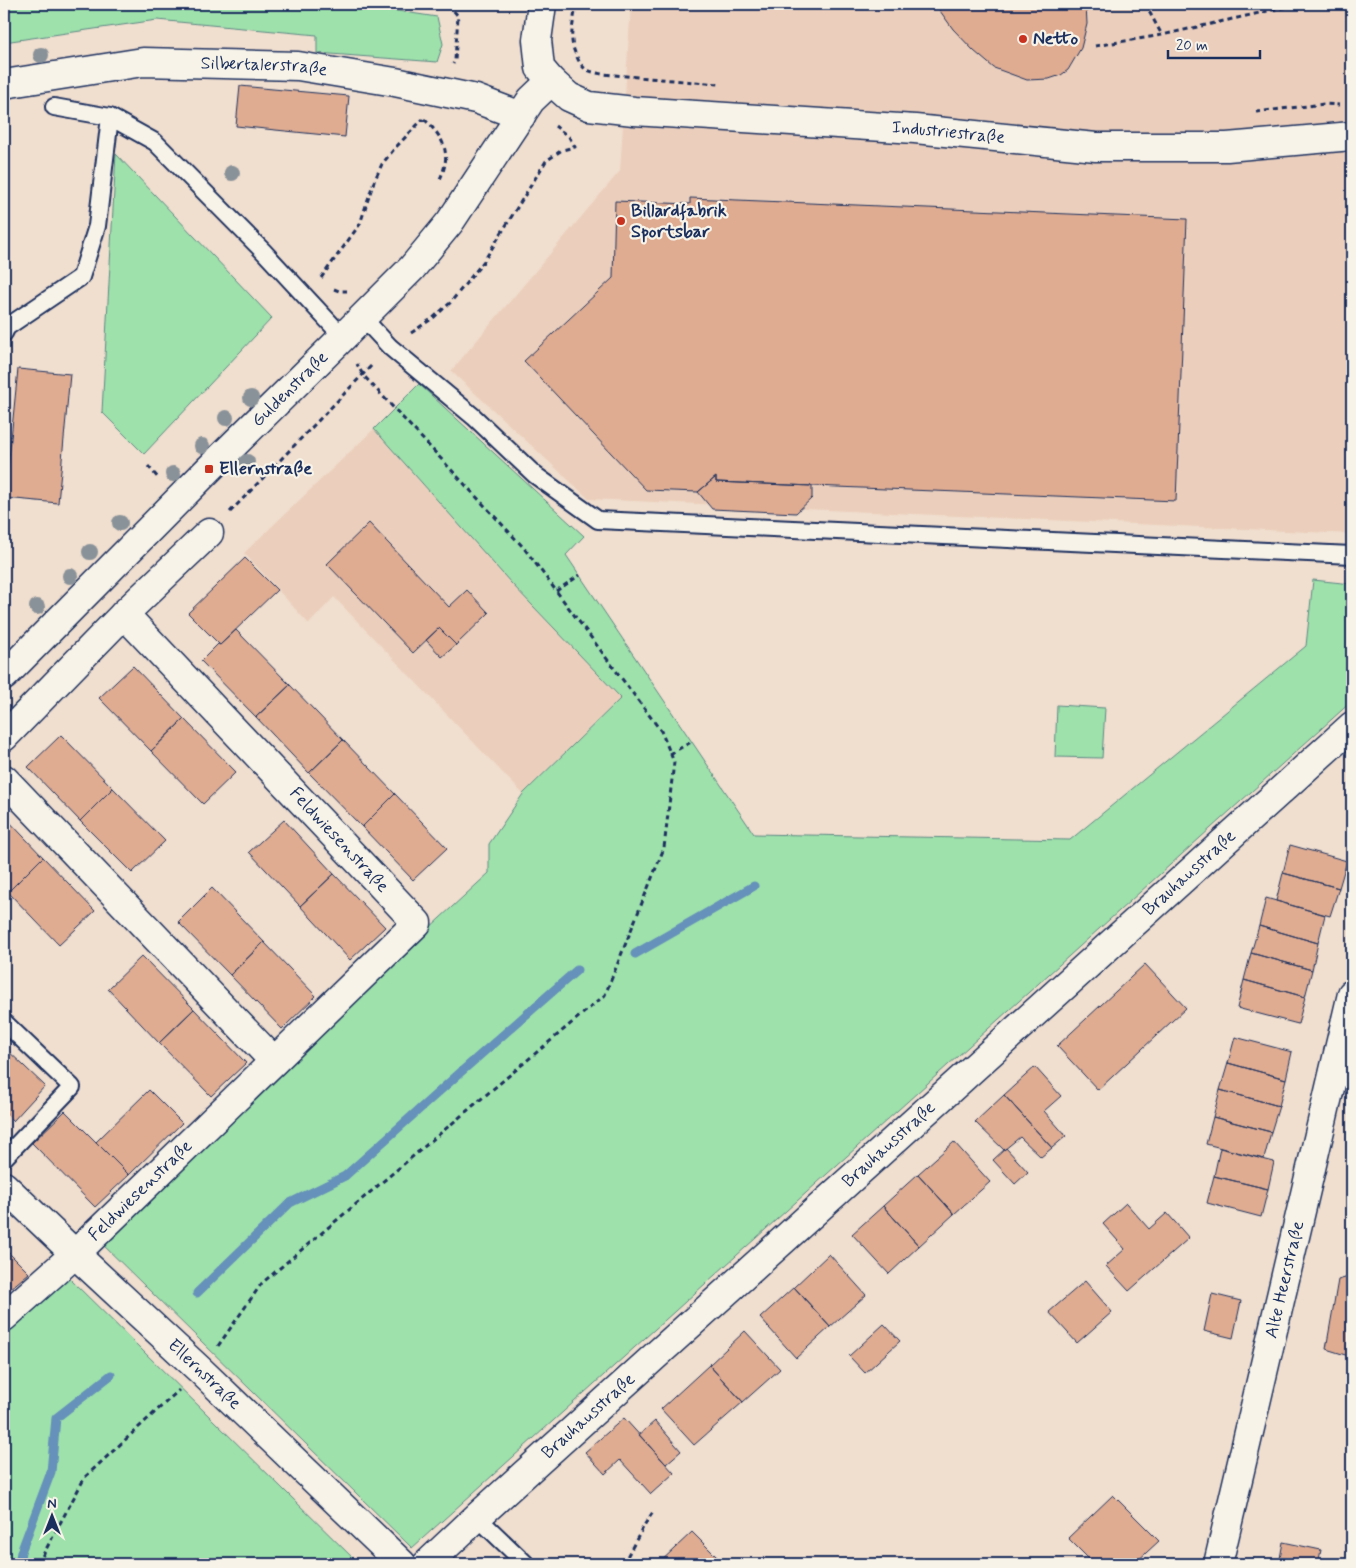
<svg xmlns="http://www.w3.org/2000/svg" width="1356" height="1568" viewBox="0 0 1356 1568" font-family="Mynerve,sans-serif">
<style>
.built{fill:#ebcfbc}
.green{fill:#9ee1ab;stroke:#5c8884}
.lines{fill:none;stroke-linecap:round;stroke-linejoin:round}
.stream{stroke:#6591ba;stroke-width:9}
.building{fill:#dfac91;stroke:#1b2f5e}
.lane-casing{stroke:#1b2f5e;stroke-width:20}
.street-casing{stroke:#1b2f5e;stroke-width:31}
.secondary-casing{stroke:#1b2f5e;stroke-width:31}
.path{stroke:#1b2f5e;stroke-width:3;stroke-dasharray:5 4;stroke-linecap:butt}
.lane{stroke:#f7f3e8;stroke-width:16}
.street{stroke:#f7f3e8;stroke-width:28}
.secondary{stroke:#f7f3e8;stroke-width:28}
.tree{fill:#899299}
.poi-dot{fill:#c8321e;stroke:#f7f3e8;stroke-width:2}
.labels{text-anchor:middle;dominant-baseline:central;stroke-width:4.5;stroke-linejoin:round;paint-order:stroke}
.poi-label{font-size:18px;font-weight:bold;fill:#1b2f5e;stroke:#f7f3e8;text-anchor:start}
.street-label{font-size:18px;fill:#1b2f5e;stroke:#f7f3e8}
</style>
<rect width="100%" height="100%" fill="#f0dece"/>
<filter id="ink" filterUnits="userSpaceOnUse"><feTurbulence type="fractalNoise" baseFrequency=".02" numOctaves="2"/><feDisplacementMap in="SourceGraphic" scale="10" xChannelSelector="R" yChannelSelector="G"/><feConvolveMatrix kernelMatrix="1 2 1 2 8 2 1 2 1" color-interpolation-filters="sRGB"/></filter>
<g filter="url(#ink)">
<path class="built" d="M631,4H1352V534L589,499L451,371L620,171Z
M374,429L511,583L621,698L523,794L334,597L309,624L244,553Z"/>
<path class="green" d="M4,4H351L437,17L443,44L437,62L317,53V35L157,20L4,42Z
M116,154L272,318L144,454L102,412Z
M419,384L584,536L566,555L754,834L1070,840L1306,646L1313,580L1352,584V701L412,1548L94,1236L489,873V844L523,794L621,698L511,583L374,429Z
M1057,705L1105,708L1102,758L1055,757Z
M68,1277L359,1564H4V1330Z"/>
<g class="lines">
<path class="stream" d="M635,954L754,886
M197,1293L290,1203L345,1176L462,1071L577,970
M19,1564L21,1552L51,1472L56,1418L111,1375"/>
</g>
<path class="building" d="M935,4H1086L1087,24L1081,48L1068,70L1061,75L1049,79L1027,80L994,68L974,51L953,29Z
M240,86L349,96L345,137L236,126Z
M690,198L1187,219L1176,501L716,482V477L698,492L646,490L524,361L613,278L615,201L690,204Z
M18,369L70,374L58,503L5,498Z
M716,477V482L812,486V498L796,513L712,509L698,492Z
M369,523L449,607L467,590L489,613L456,645L439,628L413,653L327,564Z
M245,558L277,590L220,645L188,613Z
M439,628L456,645L442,657L426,640Z
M236,630L290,685L256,717L201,661L218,644L220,645Z
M133,666L184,719L151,751L99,698Z
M290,685L343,740L309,773L256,717Z
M184,719L236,772L203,804L151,751Z
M61,735L113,788L80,821L28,767Z
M343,740L395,794L362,827L309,773Z
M113,788L165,841L132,873L80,821Z
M395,794L447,848L413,880L362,827Z
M4,816L43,857L8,892L4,887Z
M284,820L334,874L300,906L249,852Z
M1290,845L1347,861L1339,888L1283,873Z
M43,857L95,911L59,945L8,892Z
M1283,873L1339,888L1330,916L1276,901Z
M334,874L385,927L350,960L300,906Z
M212,888L264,942L230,975L178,922Z
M1266,898L1325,915L1318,943L1259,926Z
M1259,926L1318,943L1312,970L1251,953Z
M264,942L316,996L282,1029L230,975Z
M1251,953L1312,970L1305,997L1244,980Z
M142,956L194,1009L159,1043L108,989Z
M1145,964L1186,1008L1098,1090L1057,1046Z
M1244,980L1305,997L1298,1024L1237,1008Z
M194,1009L246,1063L211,1096L159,1043Z
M1235,1037L1292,1052L1286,1079L1228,1063Z
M4,1047L45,1086L13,1121L4,1112Z
M1228,1063L1286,1079L1279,1106L1220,1090Z
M1035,1067L1061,1096L1044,1111L1066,1136L1052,1148L1004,1095Z
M149,1090L182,1123L129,1175L96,1142Z
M1220,1090L1279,1106L1271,1132L1213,1117Z
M1004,1095L1052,1148L1041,1157L1020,1137L1004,1150L975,1122Z
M65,1111L129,1175L95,1207L32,1143Z
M1213,1117L1271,1132L1264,1159L1206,1144Z
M954,1142L990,1182L954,1214L918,1174Z
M1006,1148L1028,1172L1015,1184L993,1160Z
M1220,1148L1274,1162L1268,1189L1214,1176Z
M918,1174L954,1214L919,1246L883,1206Z
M1214,1176L1268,1189L1261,1217L1207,1203Z
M1126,1203L1149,1229L1167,1213L1189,1238L1129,1291L1106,1266L1125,1249L1103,1224Z
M883,1206L919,1246L889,1274L852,1234Z
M4,1248L29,1273L4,1294Z
M829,1254L866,1295L830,1327L794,1287Z
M1352,1276V1357L1326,1349L1338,1280Z
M1085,1281L1112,1312L1077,1343L1049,1312Z
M794,1287L830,1327L796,1358L760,1318Z
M1212,1294L1241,1301L1233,1338L1204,1331Z
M884,1324L900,1341L865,1373L849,1356Z
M745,1331L780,1369L743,1402L709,1365Z
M709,1365L743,1402L694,1445L661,1409Z
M624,1418L674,1473L651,1494L620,1460L605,1474L585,1452Z
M655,1421L681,1451L666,1464L639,1435Z
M1113,1495L1159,1541L1134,1564H1094L1068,1538Z
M692,1532L724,1564H658Z
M1283,1542L1321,1550L1318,1564H1279Z"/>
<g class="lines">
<g class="lane-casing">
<path id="lane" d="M54,107L110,117L155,142L264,252L343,337
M363,318L390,347L474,417L535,475L598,520L1352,555
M4,333L7,327L81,277L97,226L110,117
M4,1022L72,1087L4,1158
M477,1517L526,1564"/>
</g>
<g class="street-casing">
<g id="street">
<path id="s1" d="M4,84L143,62L298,66L395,82L476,99L521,116"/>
<path d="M4,737L124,614L209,533"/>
<path d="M4,779L274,1061"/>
<path id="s2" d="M4,1186L75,1254L201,1371L402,1564"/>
<path id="s3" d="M4,1317L75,1254L417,923L124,614"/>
<path id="s4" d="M427,1564L477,1517L1352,726"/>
<path id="s5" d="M1218,1564L1352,994"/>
</g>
</g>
<g class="secondary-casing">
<g id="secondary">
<path id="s6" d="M542,4L537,40L540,68L551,81L569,97L589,106L634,111L915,129L1096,147H1227L1352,136"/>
<path id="s7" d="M4,676L209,469L343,337L412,268L450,222L531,100L551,81"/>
</g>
</g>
<path class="path" d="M448,4L458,16L455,60L453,64
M576,4C574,24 567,38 577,57C579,62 582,67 587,70C591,72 597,73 602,74L719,84
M1145,4L1162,35
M1095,46L1162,35L1299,4
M1256,112L1324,104L1339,105
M424,119C444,138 452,153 440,179
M321,278L360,224L373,184L382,164L395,148L423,119
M334,289L339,291H347
M411,333L433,318L450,303L484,261L546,161L562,150L575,147L569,137L555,126
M148,466L159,479
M230,512L373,364
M556,591L580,575
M670,754L691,742
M218,1346L262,1283L605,995L664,848L674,762L661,731L524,548L363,375L357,364
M38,1564L85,1477L179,1390
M623,1564L645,1524L653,1512"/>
<use href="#lane" class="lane"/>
<use href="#street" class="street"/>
<use href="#secondary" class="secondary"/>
</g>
<g class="tree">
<circle cx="41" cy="55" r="8"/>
<circle cx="232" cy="173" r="8"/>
<circle cx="251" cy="398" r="8"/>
<circle cx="226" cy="418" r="8"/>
<circle cx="202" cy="446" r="8"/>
<circle cx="247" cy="462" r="8"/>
<circle cx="173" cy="474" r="8"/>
<circle cx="120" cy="523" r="8"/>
<circle cx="90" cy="552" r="8"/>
<circle cx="70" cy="576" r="8"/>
<circle cx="37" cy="607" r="8"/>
</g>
</g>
<g class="poi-dot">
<circle cx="1023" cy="39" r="5"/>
<circle cx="621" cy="221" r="5"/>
<rect x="204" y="464" width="10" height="10" rx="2.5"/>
</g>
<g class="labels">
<g class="poi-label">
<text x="1033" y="39">Netto</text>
<text x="631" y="211">Billardfabrik<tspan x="631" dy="21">Sportsbar</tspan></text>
<text x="219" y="469">Ellernstraße</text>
</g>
<g class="street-label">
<text stroke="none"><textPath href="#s1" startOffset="262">Silbertalerstraße</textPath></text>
<text stroke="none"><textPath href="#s6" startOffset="488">Industriestraße</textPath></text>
<text stroke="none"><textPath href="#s7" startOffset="405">Guldenstraße</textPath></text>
<text transform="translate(339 840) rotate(47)">Feldwiesenstraße</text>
<text stroke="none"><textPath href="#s4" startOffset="1029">Brauhausstraße</textPath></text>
<text stroke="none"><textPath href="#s4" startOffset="624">Brauhausstraße</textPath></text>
<text stroke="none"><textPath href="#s3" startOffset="186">Feldwiesenstraße</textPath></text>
<text stroke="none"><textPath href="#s5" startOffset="292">Alte Heerstraße</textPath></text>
<text stroke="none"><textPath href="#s2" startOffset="275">Ellernstraße</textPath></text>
<text stroke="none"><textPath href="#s4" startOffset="219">Brauhausstraße</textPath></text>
</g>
</g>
<rect width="1356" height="1568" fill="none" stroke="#f7f3e8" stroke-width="20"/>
<rect x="10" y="10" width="1336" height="1548" fill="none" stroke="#1b2f5e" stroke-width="2" filter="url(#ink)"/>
<g transform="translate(52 1516)" stroke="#f7f3e8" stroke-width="4" paint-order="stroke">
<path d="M0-4L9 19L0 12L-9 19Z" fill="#1b2f5e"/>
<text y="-8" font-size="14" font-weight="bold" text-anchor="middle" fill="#1b2f5e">N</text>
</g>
<path d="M1168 50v8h92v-8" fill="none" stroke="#1b2f5e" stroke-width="2.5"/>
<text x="1176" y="50" font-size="15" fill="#1b2f5e" stroke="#f7f3e8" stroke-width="4" paint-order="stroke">20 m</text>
</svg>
